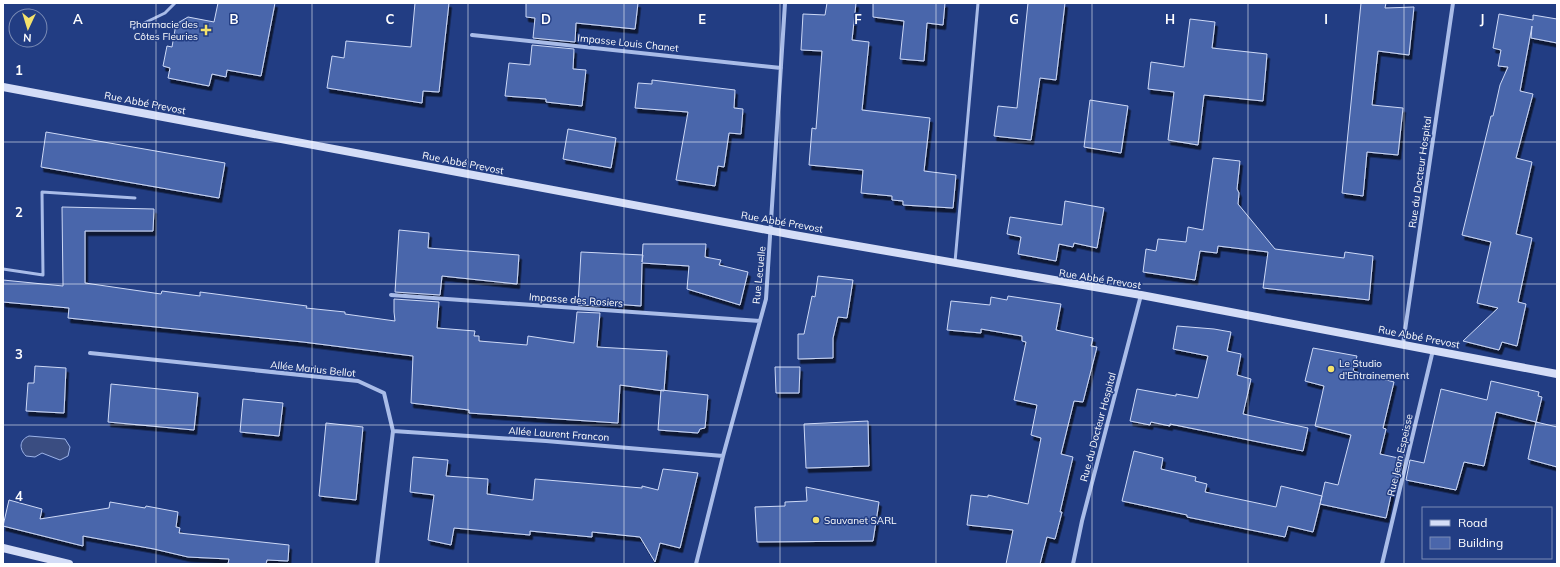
<svg xmlns="http://www.w3.org/2000/svg" width="1560" height="567" viewBox="0 0 1560 567" font-family="Mulish,sans-serif">
<style>
.water{fill:#3a4d81;stroke:#9db4e9}
.building{fill:#4a66ab;stroke:#cdd9f6;filter:url(#shadow)}
.lines{fill:none;stroke-linecap:round;stroke-linejoin:round}
.lane{stroke:#a9bce8;stroke-width:3}
.street{stroke:#a9bce8;stroke-width:4}
.secondary{stroke:#d4ddf7;stroke-width:8}
.grid{fill:none;stroke:#fff;stroke-width:1;stroke-opacity:0.55}
.poi-dot{fill:#f4e26b;stroke:#223d83;stroke-width:1.5}
.labels{text-anchor:middle;dominant-baseline:central;stroke-width:3;stroke-linejoin:round;paint-order:stroke}
.poi-label{font-size:10px;fill:#fff;stroke:#223d83;text-anchor:start}
.street-label{font-size:10px;fill:#fff;stroke:#223d83}
.grid-label{font-size:13px;text-anchor:middle;font-weight:bold;fill:#fff;stroke:#223d83;stroke-width:3;stroke-linejoin:round;paint-order:stroke}
</style>
<defs>
<filter id="shadow"><feDropShadow dx="2.5" dy="4.5" stdDeviation="0" flood-color="#0009"/></filter>
</defs>
<rect width="100%" height="100%" fill="#223d83"/>
<path class="water" d="M29,436L65,439L70,447L68,456L60,460L42,453L35,457L26,456C19,449 19,440 29,436Z"/>
<path class="building" d="M218,3H275L261,76L227,70L226,77L212,74L209,86L168,78L170,68L163,66L167,46L172,47L176,24L188,17L214,22Z
M415,3H449L439,92L423,91L422,103L327,88L332,56L344,58L346,41L411,47Z
M526,3H638L635,29L576,23L575,42L533,38L535,18L526,17Z
M827,3H856L852,40L869,42L862,110L930,118L924,171L956,175L953,208L903,205V201L892,200V196L861,193L863,170L809,165L812,128L816,129L822,51L801,50L803,14L825,15Z
M873,3H945L943,25L927,23L924,61L900,59L904,21L873,17Z
M1028,3H1065L1056,80L1040,78L1031,140L994,136L998,106L1017,108Z
M1361,3H1386L1385,8L1414,7L1409,55L1378,51L1372,105L1403,108L1398,155L1367,152L1363,196L1342,193Z
M1499,14L1533,20V15L1557,19V43L1531,38L1532,26L1520,91L1533,94L1516,158L1532,162L1516,234L1532,238L1518,302L1526,304L1517,346L1502,342L1499,350L1463,341L1498,308L1477,303L1491,242L1462,235L1491,116H1493L1500,85L1508,67L1498,66L1501,50L1493,48Z
M1190,19L1215,22L1212,48L1267,54L1263,101L1204,95L1198,145L1168,140L1174,92L1148,89L1151,62L1184,67Z
M532,45L574,49L573,69L586,70L582,106L546,102V99L505,96L509,63L530,65Z
M652,80L735,90L734,108L743,109L741,134L729,133L724,167L718,166L715,186L676,180L688,112L635,108L638,83L652,84Z
M1090,100L1128,106L1121,153L1084,147Z
M568,129L616,138L611,168L563,159Z
M46,132L225,163L219,198L41,167Z
M1213,158L1240,161L1237,189L1239,193L1238,204L1275,249L1344,258L1345,252L1373,256L1369,300L1263,288L1268,252L1218,246L1217,253L1200,251L1195,280L1143,272L1146,249L1156,251L1158,239L1186,242L1188,227L1203,230Z
M1065,201L1104,208L1097,248L1074,243L1073,247L1059,244L1056,261L1018,254L1021,237L1007,234L1010,217L1062,225Z
M62,207L154,209L153,231H85V283L161,294L162,291L200,296V292L307,306L306,308L345,312V314L395,321L394,312V299L439,302L437,328L475,331L474,336H479V341L527,345L528,336L574,343L577,312L600,313L597,347L667,351L664,391L620,385L618,423L469,413V410L411,403L413,356L303,342L68,318L69,308L3,302V280L63,286Z
M399,230L429,233L428,248L519,255L517,284L442,276L440,295L395,292Z
M643,244H706L705,257L721,260L719,265L748,272L740,305L687,289L689,266L642,263L641,306L600,303V306L578,305L581,252L643,255L642,262Z
M818,276L853,280L847,318L838,317L833,338V358L798,359V334H804L812,296L815,297Z
M1008,296L1061,304L1056,330L1093,338L1091,346L1097,347L1083,402L1074,401L1061,454L1073,457L1060,512H1062L1055,539L1047,537L1040,564H1006L1013,530L967,525L971,495L988,497V495L1028,504L1041,438L1031,435L1037,405L1014,400L1026,342L1022,341V336L981,329V333L947,330L951,301L990,305L991,297L1007,300Z
M1177,326L1214,329L1231,332L1227,351L1241,354L1237,375L1251,379L1243,414L1308,428L1303,451L1170,424V426L1151,422L1150,425L1130,421L1137,389L1176,396V394L1198,398L1208,356L1173,349Z
M1313,348L1357,356L1353,371L1394,382L1383,428L1386,429L1380,454L1403,459L1399,478L1395,477L1386,518L1320,504L1325,482L1338,485L1351,435L1315,426L1324,386L1305,381Z
M35,366L66,368L64,413L26,411L28,383H34Z
M775,367H800L799,393H776Z
M1491,381L1539,392L1538,396L1542,397L1536,422L1557,427V467L1528,459L1536,422L1496,412L1484,466L1464,462L1456,490L1406,480L1410,460L1424,463L1441,389L1487,400Z
M111,384L198,393L194,430L108,422Z
M661,390L708,395L705,428L700,429L698,433L658,430Z
M243,399L283,403L279,436L240,432Z
M868,421L869,466L806,468L804,424Z
M326,423L363,427L356,500L319,496Z
M1134,451L1163,458L1161,469L1196,477L1195,481L1207,484L1205,492L1276,507L1281,486L1322,496L1313,532L1288,526L1285,537L1187,517V515L1122,501Z
M413,457L448,460L446,476L488,479L487,494L533,500L535,479L642,488V486L658,490L663,469L698,473L680,548L660,543L655,562L640,537L592,532V537L530,531V535L454,528L451,545L428,540L434,495L410,492Z
M806,487L879,502L873,541L757,542L755,507L785,506V502L807,501Z
M9,500L42,509L40,519L109,508L110,502L145,508L146,506L178,512L176,527L180,528L179,533L289,545L288,561L267,560L266,564H228L229,559L188,557L154,549L83,536V546L3,526Z"/>
<g class="lines">
<path class="lane" d="M134,28L165,13L175,3
M955,262L978,3
M3,269L43,275L42,192L135,198"/>
<path class="street" d="M472,35L781,68
M391,295L760,321
M1403,344L1453,3
M90,353L358,381L384,393L393,431L377,564
M393,431L546,441L723,456
M696,564L723,456L766,299L785,3
M1073,564L1082,521L1141,295
M1382,564L1433,350"/>
<path class="secondary" d="M3,87L794,235L1141,295L1557,374
M3,548L69,564"/>
</g>
<path class="grid" d="M156,3V564M312,3V564M468,3V564M624,3V564M780,3V564M936,3V564M1092,3V564M1248,3V564M1404,3V564M3,142H1557M3,284H1557M3,425H1557"/>
<g class="poi-dot">
<path d="M204 24h4v4h4v4h-4v4h-4v-4h-4v-4h4z"/>
<circle cx="1331" cy="369" r="4"/>
<circle cx="816" cy="520" r="4"/>
</g>
<g class="labels">
<g class="poi-label">
<text x="198" y="24" text-anchor="end">Pharmacie des<tspan x="198" dy="12">Côtes Fleuries</tspan></text>
<text x="1339" y="363">Le Studio<tspan x="1339" dy="12">d'Entrainement</tspan></text>
<text x="824" y="520">Sauvanet SARL</text>
</g>
<g class="street-label">
<text transform="translate(628 43) rotate(6)">Impasse Louis Chanet</text>
<text transform="translate(145 103) rotate(11)">Rue Abbé Prevost</text>
<text transform="translate(463 163) rotate(11)">Rue Abbé Prevost</text>
<text transform="translate(1420 172) rotate(-82)">Rue du Docteur Hospital</text>
<text transform="translate(782 222) rotate(10)">Rue Abbé Prevost</text>
<text transform="translate(759 275) rotate(-84)">Rue Lecuelle</text>
<text transform="translate(1100 279) rotate(9)">Rue Abbé Prevost</text>
<text transform="translate(576 300) rotate(4)">Impasse des Rosiers</text>
<text transform="translate(1419 337) rotate(11)">Rue Abbé Prevost</text>
<text transform="translate(313 369) rotate(6)">Allée Marius Bellot</text>
<text transform="translate(1098 427) rotate(-75)">Rue du Docteur Hospital</text>
<text transform="translate(559 434) rotate(4)">Allée Laurent Francon</text>
<text transform="translate(1400 455) rotate(-77)">Rue Jean Espeisse</text>
</g>
</g>
<g class="grid-label">
<text x="78" y="24">A</text>
<text x="234" y="24">B</text>
<text x="390" y="24">C</text>
<text x="546" y="24">D</text>
<text x="702" y="24">E</text>
<text x="858" y="24">F</text>
<text x="1014" y="24">G</text>
<text x="1170" y="24">H</text>
<text x="1326" y="24">I</text>
<text x="1482" y="24">J</text>
<text x="19" y="75">1</text>
<text x="19" y="217">2</text>
<text x="19" y="359">3</text>
<text x="19" y="501">4</text>
</g>
<rect width="1560" height="567" fill="none" stroke="#ffffff" stroke-width="8"/>
<rect x="1422" y="507" width="130" height="52" fill="#223d83" stroke="#7a8bb5"/>
<rect x="1430" y="520" width="20" height="6" fill="#d4ddf7" stroke="#7a8bb5"/>
<text x="1458" y="527" font-size="12" fill="#ffffff">Road</text>
<rect x="1430" y="537" width="20" height="12" fill="#4a66ab" stroke="#7a8bb5"/>
<text x="1458" y="547" font-size="12" fill="#ffffff">Building</text>
<g transform="translate(28 28) rotate(184)"><circle r="19" fill="#223d83" stroke="#7a8bb5"/>
<path d="M0-3L7 15L0 10L-7 15Z" fill="#f4e26b"/>
<text y="-6" font-size="11" font-weight="bold" text-anchor="middle" fill="#ffffff">N</text>
</g>
</svg>
